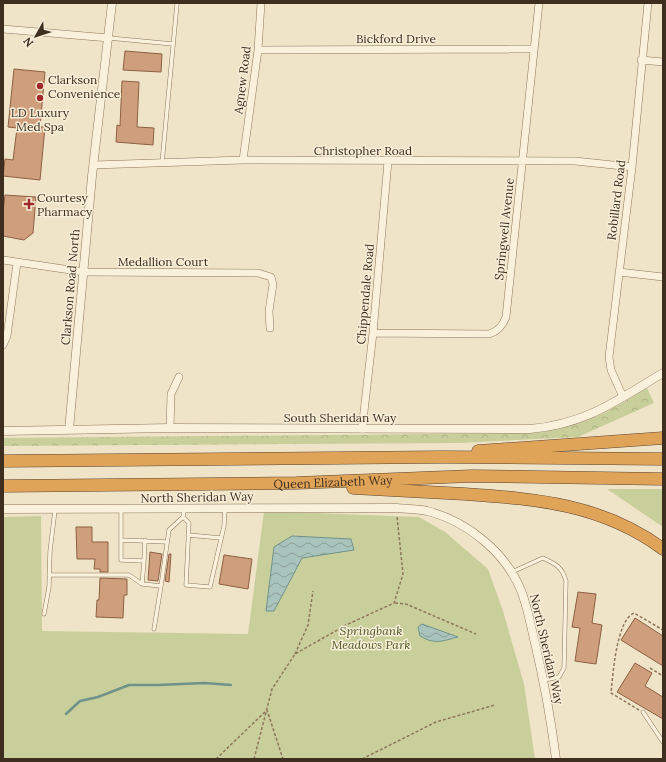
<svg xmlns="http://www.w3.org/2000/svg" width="666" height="762" viewBox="0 0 666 762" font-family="Lora,serif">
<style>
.green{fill:#c9cf9b}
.forest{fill:url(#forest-crowns)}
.water{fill:url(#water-waves);stroke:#6f938a}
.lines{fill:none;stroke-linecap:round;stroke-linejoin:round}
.stream{stroke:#6f938a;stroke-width:2.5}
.building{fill:#cf9f7d;stroke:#8d5f41}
.service-casing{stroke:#8d765c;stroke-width:4.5}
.minor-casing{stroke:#8d765c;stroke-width:8}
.tertiary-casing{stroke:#8d765c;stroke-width:9}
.motorway-casing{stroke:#5b4430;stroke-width:13}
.path{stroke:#8d765c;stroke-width:1.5;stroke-dasharray:3 2;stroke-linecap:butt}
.service{stroke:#faf1dc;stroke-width:3.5}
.minor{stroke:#faf1dc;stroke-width:7}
.tertiary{stroke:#faf1dc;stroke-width:8}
.motorway{stroke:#e0a458;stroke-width:12}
.poi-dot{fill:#9e2a2b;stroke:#f7eed8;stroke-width:1.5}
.labels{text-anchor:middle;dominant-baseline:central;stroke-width:3;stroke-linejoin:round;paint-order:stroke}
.street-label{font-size:12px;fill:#3d2e20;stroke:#f7eed8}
.poi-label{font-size:12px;fill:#3d2e20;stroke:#f7eed8;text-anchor:start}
.park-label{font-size:12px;font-style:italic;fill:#4d5a26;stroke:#f7eed8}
</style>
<defs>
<pattern id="forest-crowns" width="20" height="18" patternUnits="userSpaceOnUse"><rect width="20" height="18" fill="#c9cf9b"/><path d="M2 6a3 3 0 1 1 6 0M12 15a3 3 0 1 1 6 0" fill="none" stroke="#aeb285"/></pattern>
<pattern id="water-waves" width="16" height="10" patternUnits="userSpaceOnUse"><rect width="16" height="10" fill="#a9c4bc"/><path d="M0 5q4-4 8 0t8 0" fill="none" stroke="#8ba098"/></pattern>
</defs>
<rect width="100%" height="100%" fill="#f0e4c8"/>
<path class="green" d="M607,489H663V527Z
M264,511L419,517L445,532L488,569L503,611L524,684L535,759H3V517L41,516L42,631L248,634Z"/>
<path class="forest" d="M647,388L654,403L578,437L461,443L3,446V438L535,433C583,427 606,413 647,388Z"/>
<path class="water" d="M292,536L351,539L354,550L302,558L274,611H266L274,547Z
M422,624L458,637C442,641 435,645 420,636L418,627Z"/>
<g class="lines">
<path class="stream" d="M66,714L80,701L98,697L129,685H158L205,683L231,685"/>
</g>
<path class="building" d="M125,51L162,54L161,72L123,70Z
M14,69L45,72L40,127H45L40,180L3,176L5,159L13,160L17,128L8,127Z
M122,81L139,82L137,127L154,128L153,145L116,142L117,125L120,126Z
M5,195L36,197L33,233L24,240L3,236V211Z
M76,527H92V542H108V572H100V569H94L95,559H77Z
M150,552L162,554L158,581L148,580Z
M169,554H171L169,582L165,581Z
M224,555L252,559L248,589L219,584Z
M100,578L127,579V595H124L123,618L96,617L97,600H99Z
M578,592L596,594L592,623L602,625L596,664L575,661L580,628L572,627Z
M635,618L663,636V666L621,640Z
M635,663L652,673L645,686L663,697V719L617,692Z"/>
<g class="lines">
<g class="service-casing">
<path id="service" d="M109,38L173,44
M162,163L177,4
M121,510V560L144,561L142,584L161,586L169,530L183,517
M184,510L183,517L189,523L186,585L210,587L224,526L225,509
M188,535L221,538
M121,540L167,542
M144,561L145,540
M512,572L543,558C556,564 562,567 566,581L564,668L559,677L544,680
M49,575H129L142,584
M44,614L49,587L50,551L55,510
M154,629L161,586
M643,712L663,742"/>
</g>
<g class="minor-casing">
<path id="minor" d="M3,29L109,38
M258,50L534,49
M641,60L663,62
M243,160L258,50L261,3
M94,165L243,160L575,161L632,167
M3,260L84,272L258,273L271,277L273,284L269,311L270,328
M619,272L663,277
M373,333L489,334C499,331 503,325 506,317L539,3
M3,345L7,336L17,263
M623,397L611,370L609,357L632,167L648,3
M170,428L171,394L179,377
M362,429L373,333L388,161"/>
</g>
<g class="tertiary-casing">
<path id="tertiary" d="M69,430L92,176L112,3
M3,431L170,428L530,429C586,424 616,401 663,373
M3,509L397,508C406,509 417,509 427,511C467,521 507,553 522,593C528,609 531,627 535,643C544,681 551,720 556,759"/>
</g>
<g class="motorway-casing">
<g id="motorway">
<path d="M478,451L663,438"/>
<path d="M3,461L443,457L663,459"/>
<path id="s1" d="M3,486L296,483L472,476L663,479"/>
<path d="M353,488C390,490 427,492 465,494C537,499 602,504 663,549"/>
</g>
</g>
<path class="path" d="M395,603L406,604L476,634
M295,654L308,625L313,591
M650,668L663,676
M639,710L611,693C613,675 616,621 634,613L663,630
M216,759L267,710L283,759
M254,759L272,689L295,654L346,625L394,603L403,574L397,516
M362,759L436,722L495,705"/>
<use href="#service" class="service"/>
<use href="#minor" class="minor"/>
<use href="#tertiary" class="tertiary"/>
<use href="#motorway" class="motorway"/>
</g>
<g class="poi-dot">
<circle cx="40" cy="86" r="4"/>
<circle cx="40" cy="98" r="4"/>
<path d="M27 198h4v4h4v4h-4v4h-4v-4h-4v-4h4z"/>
</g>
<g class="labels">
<g class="street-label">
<text x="396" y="38">Bickford Drive</text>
<text transform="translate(242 80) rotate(-83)">Agnew Road</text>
<text x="363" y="150">Christopher Road</text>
<text transform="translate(616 200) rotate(-83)">Robillard Road</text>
<text transform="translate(504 229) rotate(-84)">Springwell Avenue</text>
<text x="163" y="261">Medallion Court</text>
<text transform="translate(70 287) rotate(-85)">Clarkson Road North</text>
<text transform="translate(365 294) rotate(-85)">Chippendale Road</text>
<text x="340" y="417">South Sheridan Way</text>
<text stroke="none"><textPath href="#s1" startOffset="330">Queen Elizabeth Way</textPath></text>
<text transform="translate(197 497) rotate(-1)">North Sheridan Way</text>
<text transform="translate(547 649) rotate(77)">North Sheridan Way</text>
</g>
<g class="poi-label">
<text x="48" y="79">Clarkson<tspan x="48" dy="14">Convenience</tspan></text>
<text x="40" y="112" text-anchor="middle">LD Luxury<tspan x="40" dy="14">Med Spa</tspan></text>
<text x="37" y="197">Courtesy<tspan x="37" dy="14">Pharmacy</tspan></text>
</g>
<g class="park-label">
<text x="371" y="630">Springbank<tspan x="371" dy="14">Meadows Park</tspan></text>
</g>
</g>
<rect width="666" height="762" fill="none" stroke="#3d2e20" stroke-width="8"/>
<g transform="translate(36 36) rotate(231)" stroke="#f7eed8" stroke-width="3" paint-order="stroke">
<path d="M0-3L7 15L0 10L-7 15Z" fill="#3d2e20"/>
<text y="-6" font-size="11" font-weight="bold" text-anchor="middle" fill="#3d2e20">N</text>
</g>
</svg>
